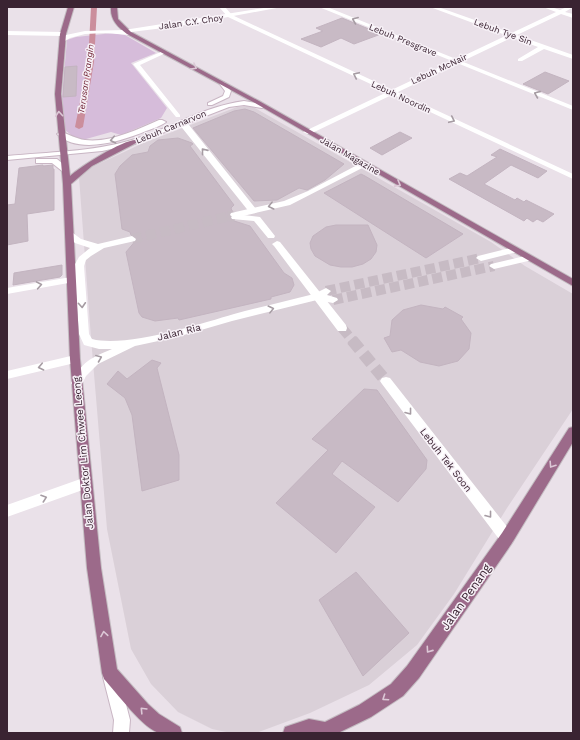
<svg xmlns="http://www.w3.org/2000/svg" width="580" height="740" viewBox="0 0 580 740" font-family="'Work Sans',sans-serif">
<style>
.built{fill:#dad0d8}
.green{fill:#d6bcda}
.lines{fill:none;stroke-linecap:round;stroke-linejoin:round}
.canal{fill:#cb8e9c;fill-rule:evenodd}
.building{fill:#c8bac5;stroke:#c3b4c0}
.minor-tunnel-far1{stroke:#c7bbc4;stroke-width:10;stroke-dasharray:10 4.5;stroke-linecap:butt}
.minor-tunnel{stroke:#c7bbc4;stroke-width:12;stroke-dasharray:12 6;stroke-linecap:butt}
.tertiary-tunnel{stroke:#c7bbc4;stroke-width:10;stroke-dasharray:10 4.5;stroke-linecap:butt}
.secondary-casing{stroke:#c9b6c4;stroke-width:2}
.primary-casing{stroke:#c4bdc2;stroke-width:2}
.minor{fill:#fff;fill-rule:evenodd}
.tertiary{fill:#fff;fill-rule:evenodd}
.secondary{fill:#fff;fill-rule:evenodd}
.primary{fill:#9c6a8a;fill-rule:evenodd}
.oneway{stroke:#a69ca3}
.oneway2{stroke:#dcc8d6}
.labels{text-anchor:middle;dominant-baseline:central;stroke-width:3;stroke-linejoin:round;paint-order:stroke}
.far-street-label{font-size:9px;fill:#3a2332;stroke:#f7f1f7}
.far-water-label{font-size:9px;font-style:italic;fill:#702334;stroke:#f7f1f7}
.street-label{font-size:10px;fill:#3a2332;stroke:#f7f1f7}
.near-street-label{font-size:12px;fill:#3a2332;stroke:#f7f1f7}
</style>
<rect width="100%" height="100%" fill="#eae1e9"/>
<path class="built" d="M247,106L253,107L491,242L525,266L573,294V409L507,508L454,594L417,645L369,685L310,713L256,733H231L212,729L178,712L151,684L131,649L107,529L91,338L79,177L88,169L141,144L237,107Z"/>
<path class="green" d="M113,33L125,35L156,53L131,63L167,108L161,118L121,135L111,132L86,139H76L65,130L62,97L67,40L76,37Z"/>
<g class="lines">
<path class="canal" d="M91,7H97L94,62L83,127L79,129L75,127L88,62Z"/>
</g>
<path class="building" d="M342,18L381,34L354,44L341,38L321,47L301,39L323,31L316,28Z
M77,66L76,96L63,97L65,67Z
M545,72L569,81L548,94L523,84Z
M245,109L254,112L344,164L325,180L307,190L299,188L277,200L254,201L193,128L234,111Z
M400,132L412,138L382,155L370,148Z
M178,138L192,143L193,144L190,146L234,205L231,208L232,211L229,214L231,220L250,226L284,273L292,278L294,285L290,292L271,297V299L179,320L178,318L155,321L142,317L139,313L126,252L137,239L131,235L130,232L122,229L115,174L120,166L132,155L148,152L150,146L158,140Z
M500,149L547,171L538,178L511,165L484,184L515,200L517,198L524,202L526,200L554,214L543,222L537,219L533,222L527,218L524,221L449,179L460,173L467,176L497,157L491,155Z
M43,165V166L53,165V169H54V210L27,214L28,241L7,245V205L15,204L19,168Z
M361,174L365,176L463,234L426,258L324,193Z
M336,225H368L377,245L376,252L371,259L363,264L352,267H341L330,265L315,256L311,249L310,243L313,236L326,227Z
M62,265V275L60,277L13,285L14,273Z
M421,305L443,309L445,307L463,317L461,319L471,333L469,349L458,361L439,366L420,362L401,350L392,352L384,338L390,336L392,320L403,310Z
M152,360L161,363L157,368L179,455V480L142,491L132,415L125,398L107,384L118,371L127,379Z
M364,389L377,390L427,460L426,469L398,502L342,461L332,474L375,507L336,553L276,503L328,450L312,439Z
M356,572L409,633L363,676L319,600Z"/>
<g class="lines">
<path class="minor-tunnel-far1" d="M227,216L235,217
M342,328L353,341"/>
<path class="minor-tunnel" d="M352,340L386,381"/>
<path class="tertiary-tunnel" d="M132,239L234,215
M326,291L481,258
M333,300L494,266"/>
<g class="secondary-casing">
<path id="secondary" d="M220,82H224L231,91L229,97L212,105H208V103L223,96L225,91L219,83Z
M244,101L262,104L265,106L262,108L244,105L229,107L134,144L102,151L7,160V156C48,152 92,152 132,140C170,129 204,106 244,101Z
M159,120H162L166,122C161,126 152,129 146,131C122,141 79,155 57,134L61,132C69,134 76,139 85,140C110,143 136,130 159,120Z
M36,159H57L69,169L68,171H62L52,163H36Z
M111,669L117,671L119,677L130,720L129,733H113L114,720L103,677L105,671Z"/>
</g>
<g class="primary-casing">
<path id="primary" d="M68,7H74L66,34L61,94L70,176C80,167 125,138 137,140L138,142L92,166L71,184L80,359L101,568L117,669L148,704L159,714L180,727L182,733C175,733 167,734 160,733C145,731 115,691 104,679L102,673L87,568L70,359L63,184L55,94L60,34Z
M111,7H117L118,19L131,32L259,101L573,279V286L255,103L127,34C118,27 110,20 111,7Z
M573,427V442L512,543L419,678L403,696L371,717L338,733H283L285,727L309,719L325,722L359,705L391,684L407,666L502,533L569,428Z"/>
</g>
<path class="minor" d="M219,7H225L232,15L573,174V179L228,17Z
M319,7H327L573,106V110Z
M430,7H438L573,55V59L544,49L522,61H518V59L538,47Z
M163,51L168,52L140,65L180,115V117H176L133,64Z
M179,120H185L256,209L257,211L256,213H250L179,124Z
M235,214L260,217L275,236L274,238H268L254,221L232,219L231,217Z
M277,241L280,242L346,325L347,328L346,331H338L274,246L272,244Z
M71,277L74,278L76,280L74,282L7,294V288Z
M75,355L79,356L80,359L79,362L7,379V371Z
M386,377L390,378L512,533L514,538L512,543L507,545L502,543L382,384L380,381L382,378Z
M86,477L91,479L92,483L91,487L7,517V505Z"/>
<path class="tertiary" d="M270,7H282L180,26L131,32V34L129,35L105,33L85,34L70,38L63,42L60,40L66,35L85,31L124,30Z
M543,7H551L560,10L567,7H573L565,12L573,14V18L561,14L310,134H307L303,132L556,12Z
M7,31L63,32L66,34L63,36L7,35Z
M361,163H367L368,165L290,205L234,218L230,215L231,213L284,201L308,191Z
M69,230L81,239L98,244L132,236L136,239L135,241L104,248L91,256L86,260L84,266L89,334L92,339C126,348 200,324 234,314C260,307 287,301 314,294L326,288L331,291L327,295L337,298L338,300L333,303L317,300L232,321L177,337L135,346L98,364L86,376L81,386L77,387L73,386L71,383C82,362 90,358 112,349H99L84,345L79,334L74,266L79,257L90,248L75,243L65,233Z
M514,247L519,250L517,252L481,261L476,258L478,256Z
M529,255L532,256L534,258L532,260L494,269L489,266L491,264Z"/>
<use href="#secondary" class="secondary"/>
<use href="#primary" class="primary"/>
</g>
<defs><path id="oneway-chevron" d="M-2-3.5L2.5 0L-2 3.5" fill="none" stroke-width="1.6" stroke-linecap="round" stroke-linejoin="round"/></defs>
<g class="oneway">
<use href="#oneway-chevron" transform="translate(355 20) rotate(-158)"/>
<use href="#oneway-chevron" transform="translate(356 75) rotate(-155)"/>
<use href="#oneway-chevron" transform="translate(537 94) rotate(-158)"/>
<use href="#oneway-chevron" transform="translate(452 120) rotate(25)"/>
<use href="#oneway-chevron" transform="translate(113 140) rotate(168)"/>
<use href="#oneway-chevron" transform="translate(204 151) rotate(-129)"/>
<use href="#oneway-chevron" transform="translate(271 206) rotate(166)"/>
<use href="#oneway-chevron" transform="translate(39 285) rotate(-10)"/>
<use href="#oneway-chevron" transform="translate(82 305) rotate(86)"/>
<use href="#oneway-chevron" transform="translate(271 309) rotate(-14)"/>
<use href="#oneway-chevron" transform="translate(99 358) rotate(-22)"/>
<use href="#oneway-chevron" transform="translate(41 367) rotate(168)"/>
<use href="#oneway-chevron" transform="translate(409 412) rotate(52)"/>
<use href="#oneway-chevron" transform="translate(44 498) rotate(-19)"/>
<use href="#oneway-chevron" transform="translate(489 515) rotate(52)"/>
</g>
<g class="oneway2">
<use href="#oneway-chevron" transform="translate(194 67) rotate(29)"/>
<use href="#oneway-chevron" transform="translate(59 114) rotate(-95)"/>
<use href="#oneway-chevron" transform="translate(398 184) rotate(29)"/>
<use href="#oneway-chevron" transform="translate(552 465) rotate(123)"/>
<use href="#oneway-chevron" transform="translate(104 634) rotate(-99)"/>
<use href="#oneway-chevron" transform="translate(429 650) rotate(125)"/>
<use href="#oneway-chevron" transform="translate(385 698) rotate(146)"/>
<use href="#oneway-chevron" transform="translate(143 710) rotate(-134)"/>
</g>
<g class="labels">
<g class="far-street-label">
<text transform="translate(191 22) rotate(-8)">Jalan C.Y. Choy</text>
<text transform="translate(503 32) rotate(20)">Lebuh Tye Sin</text>
<text transform="translate(403 40) rotate(22)">Lebuh Presgrave</text>
<text transform="translate(439 69) rotate(-25)">Lebuh McNair</text>
<text transform="translate(401 97) rotate(25)">Lebuh Noordin</text>
<text transform="translate(171 127) rotate(-22)">Lebuh Carnarvon</text>
<text transform="translate(350 156) rotate(30)">Jalan Magazine</text>
</g>
<g class="far-water-label">
<text transform="translate(86 79) rotate(-82)">Terusan Prangin</text>
</g>
<g class="street-label">
<text transform="translate(179 332) rotate(-14)">Jalan Ria</text>
<text transform="translate(83 453) rotate(-95)">Jalan Doktor Lim Chwee Leong</text>
<text transform="translate(446 460) rotate(52)">Lebuh Tek Soon</text>
</g>
<g class="near-street-label">
<text transform="translate(466 597) rotate(-55)">Jalan Penang</text>
</g>
</g>
<rect width="580" height="740" fill="none" stroke="#3a2332" stroke-width="16"/>
</svg>
